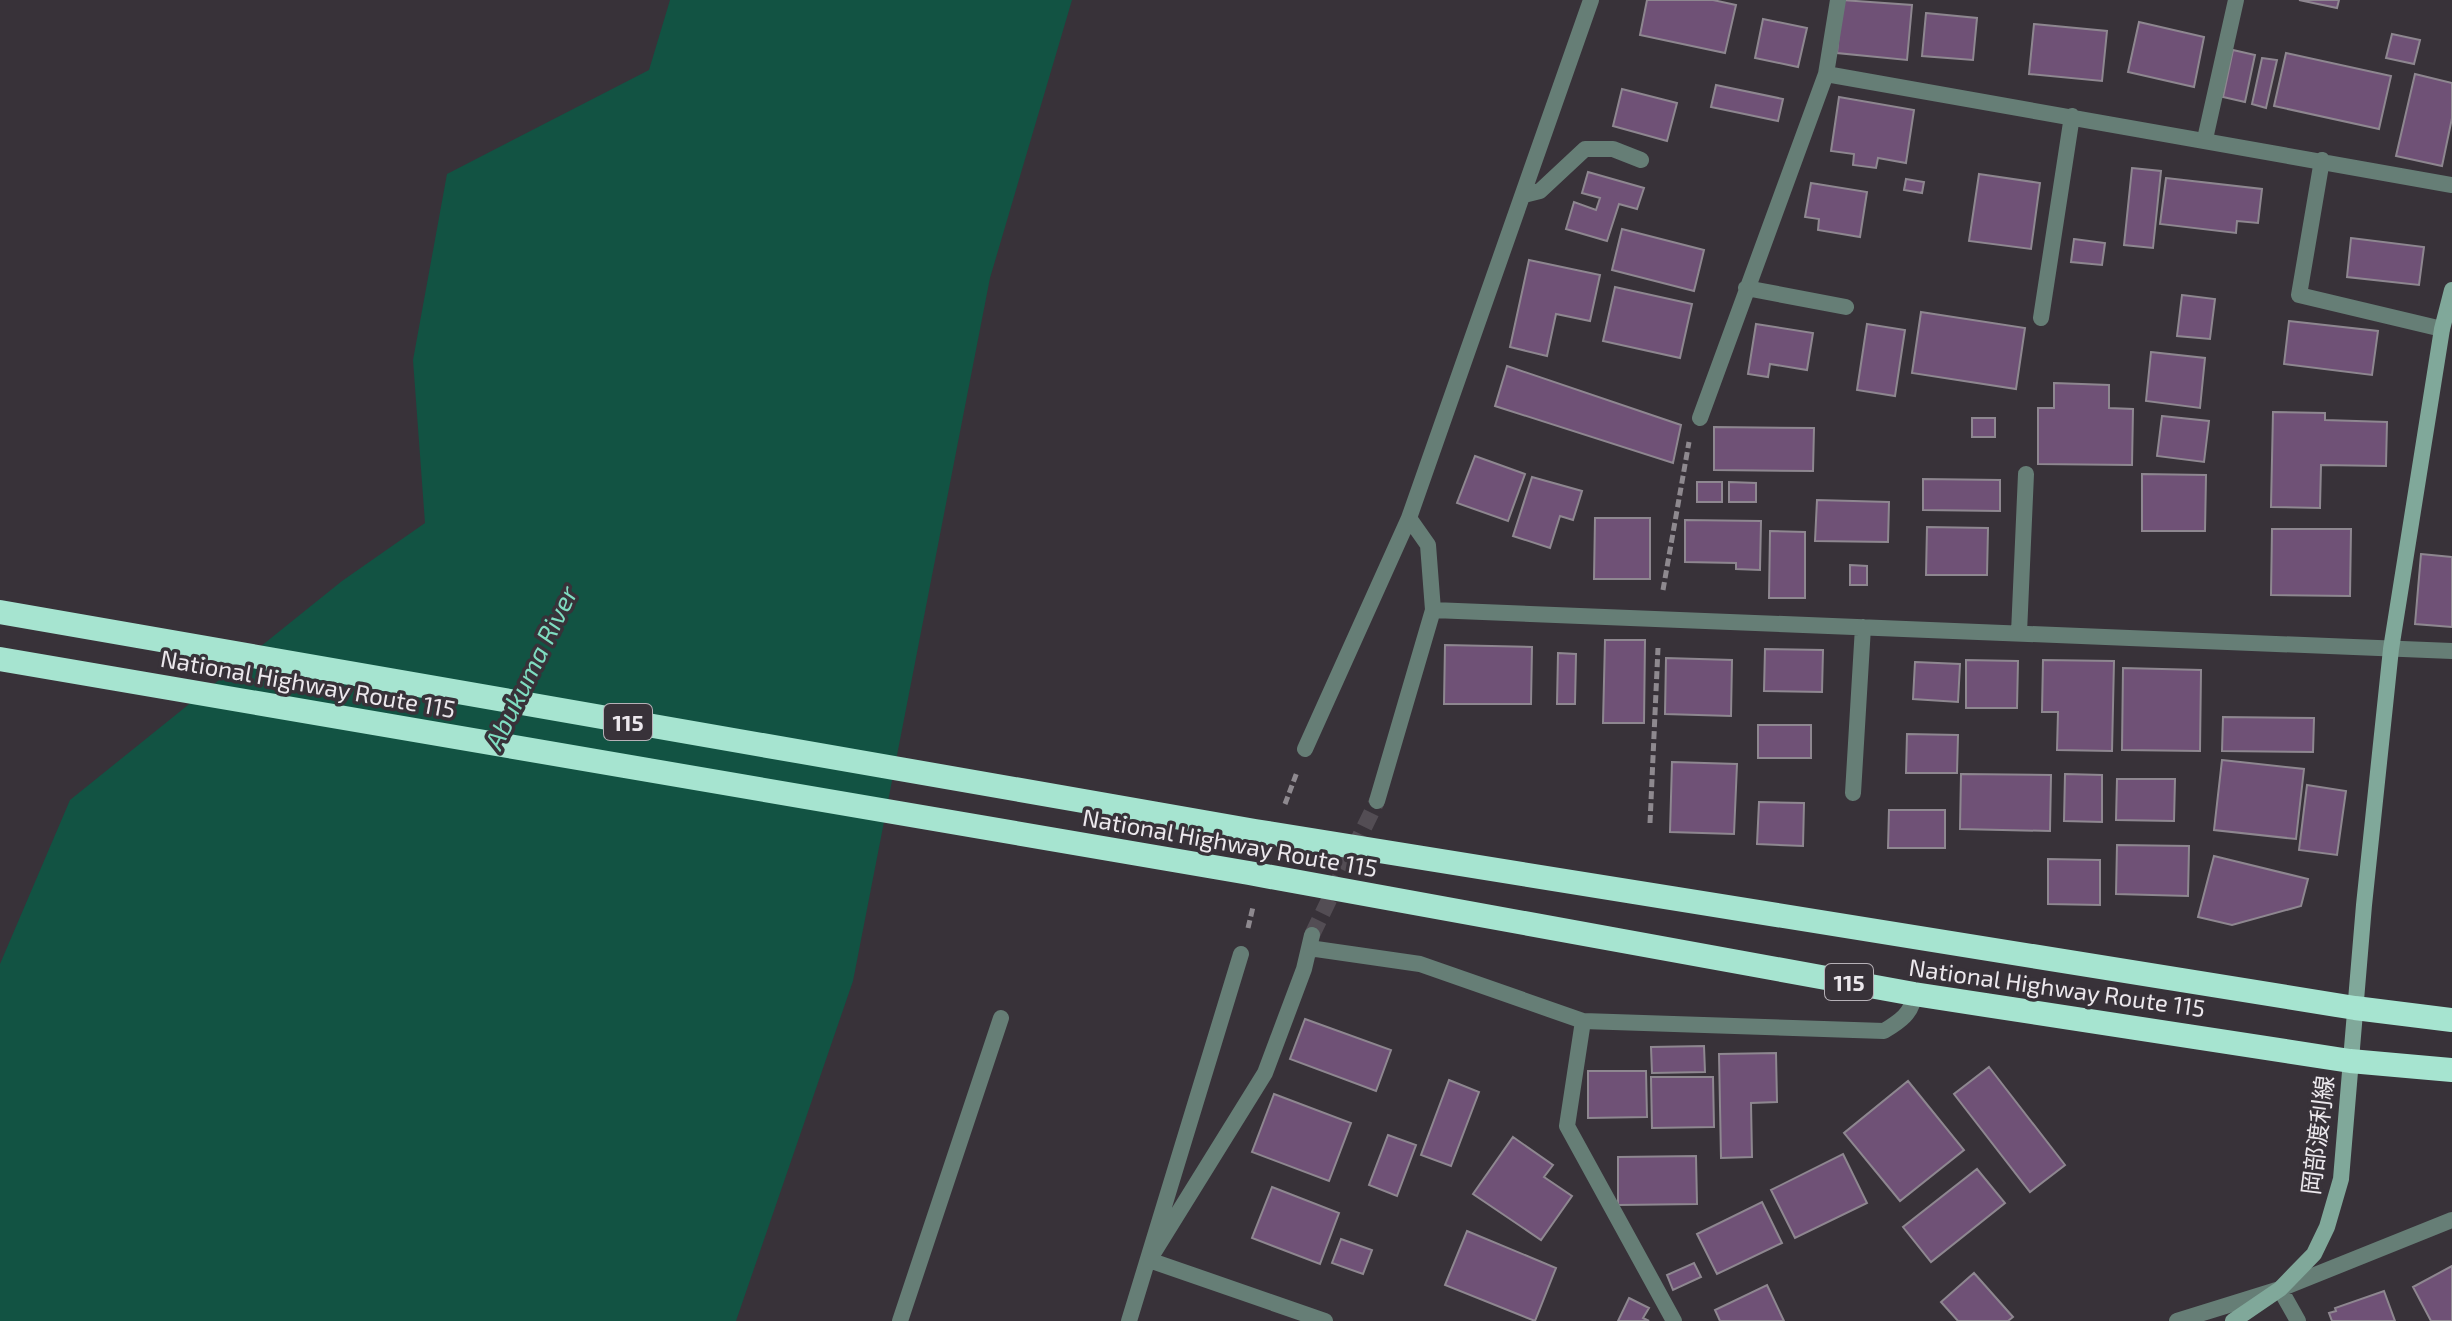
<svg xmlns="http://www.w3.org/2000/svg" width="2452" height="1321" viewBox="0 0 2452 1321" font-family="'Exo 2','Noto Sans JP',sans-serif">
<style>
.water{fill:#125343}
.building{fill:#6f5176;stroke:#8e8790;stroke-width:2}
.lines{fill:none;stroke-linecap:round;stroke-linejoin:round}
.street-tunnel{stroke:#534d54;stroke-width:16;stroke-dasharray:16 8;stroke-linecap:butt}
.path{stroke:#8e898f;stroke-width:5;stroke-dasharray:8 4;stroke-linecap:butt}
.lane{stroke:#667e76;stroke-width:16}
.street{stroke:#667e76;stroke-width:16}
.secondary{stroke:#80a89a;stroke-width:16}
.highway{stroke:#a6e4d0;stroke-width:24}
.labels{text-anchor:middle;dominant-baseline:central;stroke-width:7;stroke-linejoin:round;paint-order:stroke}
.shield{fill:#383239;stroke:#b6b1b7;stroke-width:2}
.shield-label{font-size:22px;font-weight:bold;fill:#ece8ed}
.street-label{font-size:24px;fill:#ece8ed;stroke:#383239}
.water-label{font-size:26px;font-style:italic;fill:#7fddc1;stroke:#383239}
</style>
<rect width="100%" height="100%" fill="#383239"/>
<path class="water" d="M670,0H1072L990,278L853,981L736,1321H0V964L70,800L342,581L425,523L413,360L447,174L649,70Z"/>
<path class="building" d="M1647,0H1713L1736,5L1725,53L1640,35Z
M1842,0L1912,5L1907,60L1837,53Z
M2299,0H2339L2337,8Z
M1926,13L1977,18L1973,60L1922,56Z
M1763,19L1807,28L1798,67L1755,58Z
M2139,22L2204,37L2194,87L2128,72Z
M2034,24L2107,31L2102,81L2029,74Z
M2392,34L2420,40L2414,64L2386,58Z
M2233,50L2255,55L2245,102L2223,97Z
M2286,53L2391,76L2379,129L2274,106Z
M2262,58L2277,60L2266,108L2252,104Z
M2415,74L2452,83V118L2442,166L2396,156Z
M1716,85L1783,99L1778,121L1711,107Z
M1622,89L1677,103L1667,141L1613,126Z
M1839,97L1914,110L1906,163L1878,158L1876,168L1853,165L1854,154L1831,151Z
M2132,168L2161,171L2153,248L2124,245Z
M1588,172L1644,188L1637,209L1619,204L1607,241L1566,229L1574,202L1596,210L1600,198L1582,193Z
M1979,174L2040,183L2031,249L1969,241Z
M2166,178L2262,189L2258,223L2237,221L2236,233L2160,224Z
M1906,179L1924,182L1922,193L1904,190Z
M1811,183L1867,192L1860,237L1818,230L1819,219L1805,217Z
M1622,229L1704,250L1694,291L1612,270Z
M2351,238L2424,247L2419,285L2347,277Z
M2074,239L2105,243L2102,265L2071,262Z
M1529,260L1600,275L1590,321L1556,314L1547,356L1510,347Z
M1615,287L1692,304L1680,358L1603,341Z
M2182,295L2215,299L2210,339L2177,336Z
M1921,312L2025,328L2016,389L1912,373Z
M2289,321L2378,331L2372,375L2284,364Z
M1756,324L1813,333L1807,370L1770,364L1768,377L1748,374Z
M1867,324L1905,330L1895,396L1857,390Z
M2151,352L2205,358L2200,408L2146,401Z
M1507,366L1681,425L1673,463L1495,406Z
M2054,383L2109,385V408L2133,409L2132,465L2038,464V408H2054Z
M2273,412L2325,413V420L2387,422L2386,466L2321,465L2320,508L2271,507Z
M2162,416L2209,421L2204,462L2157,456Z
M1972,418H1995V437H1972Z
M1714,427L1814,428L1813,471L1714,470Z
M1475,456L1525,474L1508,521L1457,503Z
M2142,474L2206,475L2205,531H2142Z
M1532,477L1582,491L1573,520L1560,516L1550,548L1513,536Z
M1923,479L2000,480V511L1923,510Z
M1697,482H1722V502H1697Z
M1729,482L1756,483V502H1729Z
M1817,500L1889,502L1888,542L1815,541Z
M1595,518H1650V579H1594Z
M1685,520L1761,521L1760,570L1736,569V563L1685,562Z
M1927,527L1988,528L1987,575H1926Z
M2272,529H2351L2350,596L2271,595Z
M1770,531L1805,532V598H1769Z
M2421,554L2452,557V627L2415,624Z
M1850,565L1867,566V585H1850Z
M1605,640H1645L1644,723H1603Z
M1445,645L1532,647L1531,704H1444Z
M1765,649L1823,650L1822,692L1764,691Z
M1558,653L1576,654L1575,704H1557Z
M1666,658L1732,660L1731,716L1665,714Z
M1966,660L2018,661L2017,708H1966Z
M2043,660L2114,661L2112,751L2057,750L2058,712H2042Z
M1915,662L1960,664L1958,702L1913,699Z
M2123,668L2201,670L2200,751L2122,750Z
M2223,717L2314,718L2313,752L2222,751Z
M1758,725H1811V758H1758Z
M1907,734L1958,735L1957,773H1906Z
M2222,760L2304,769L2296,839L2214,830Z
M1672,762L1737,764L1734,834L1670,832Z
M1961,774L2051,775L2050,831L1960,829Z
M2065,774L2102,775V822L2064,821Z
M2117,779H2175L2174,821L2116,820Z
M2307,785L2346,791L2337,855L2299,850Z
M1759,802L1804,803L1803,846L1757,844Z
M1889,810H1945V848H1888Z
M2117,845L2189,846L2188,896L2116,894Z
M2214,856L2308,879L2301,906L2232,925L2198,917Z
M2048,859L2100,860V905L2048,904Z
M1305,1019L1391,1050L1376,1091L1290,1059Z
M1704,1046L1705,1072L1652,1073L1651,1047Z
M1776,1053L1777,1102L1751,1103L1752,1157L1721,1158L1719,1054Z
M1989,1067L2065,1165L2030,1192L1954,1094Z
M1588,1071H1646L1647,1117L1588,1118Z
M1651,1077H1713L1714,1127L1652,1128Z
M1449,1080L1479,1092L1451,1166L1421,1155Z
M1908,1081L1964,1150L1900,1201L1844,1133Z
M1274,1094L1351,1123L1329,1181L1252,1152Z
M1388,1135L1416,1145L1397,1196L1369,1185Z
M1513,1137L1553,1165L1544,1177L1572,1196L1541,1240L1473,1194Z
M1843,1154L1867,1203L1795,1238L1771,1190Z
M1696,1156L1697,1204L1618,1205V1157Z
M1977,1169L2005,1203L1931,1262L1903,1227Z
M1272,1187L1339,1213L1320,1264L1252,1238Z
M1762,1202L1782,1243L1717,1274L1697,1234Z
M1467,1231L1556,1268L1535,1321L1445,1285Z
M1341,1239L1372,1250L1363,1274L1332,1263Z
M1694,1263L1701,1277L1673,1290L1667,1275Z
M2452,1266V1321H2431L2413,1287Z
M1974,1273L2013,1317L2008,1321H1958L1941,1302Z
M1767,1285L1784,1321H1720L1715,1310Z
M2384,1291L2395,1321H2332L2329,1313L2336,1311L2335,1308Z
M1629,1298L1649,1308L1643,1318L1649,1321H1618Z"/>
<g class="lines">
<path class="street-tunnel" d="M1312,935L1377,801"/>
<path class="path" d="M1663,590L1689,442
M1285,804L1297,772
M1650,823L1658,648
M1248,928L1253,907"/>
<path class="lane" d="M900,1321L1001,1018"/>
<path class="street" d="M1838,0L1826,74L2452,185
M2205,139L2236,0
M2322,160L2299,295L2442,329
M1524,195L1540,191L1585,149H1613L1641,160
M1746,288L1846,307
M2041,318L2072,116
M1700,418L1826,74
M1433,610L2452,651
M2019,633L2026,474
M1305,749L1409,518
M1853,793L1863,627
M1377,801L1433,610L1428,545L1409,518L1591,0
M1312,935L1304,969L1265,1073L1149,1260L1325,1321
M1309,948L1420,964L1583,1021L1884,1031C1899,1022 1913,1013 1914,994
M1583,1021L1567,1126L1674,1321
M2280,1289L2298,1321
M1129,1321L1241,954
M2177,1321L2280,1289L2452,1220"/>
<path class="secondary" d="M2233,1321L2280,1289L2314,1254L2327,1227L2341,1179L2364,905L2391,649L2442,329L2452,290"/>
<path class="highway" d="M0,612L1255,831L2355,1008L2452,1020
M0,659L1249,873L1914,994L2350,1061L2452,1070"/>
</g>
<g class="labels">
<g class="shield">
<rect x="604" y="704" width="48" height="36" rx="6"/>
<rect x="1825" y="964" width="48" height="36" rx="6"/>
</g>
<g class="shield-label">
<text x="628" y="722">115</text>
<text x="1849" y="982">115</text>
</g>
<g class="street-label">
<text transform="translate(308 683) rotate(10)">National Highway Route 115</text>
<text transform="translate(1230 842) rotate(10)">National Highway Route 115</text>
<text transform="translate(2057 987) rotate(8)">National Highway Route 115</text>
<text transform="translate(2317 1135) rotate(-83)">岡部渡利線</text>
</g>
<g class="water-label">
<text transform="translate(530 667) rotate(-64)">Abukuma River</text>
</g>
</g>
</svg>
